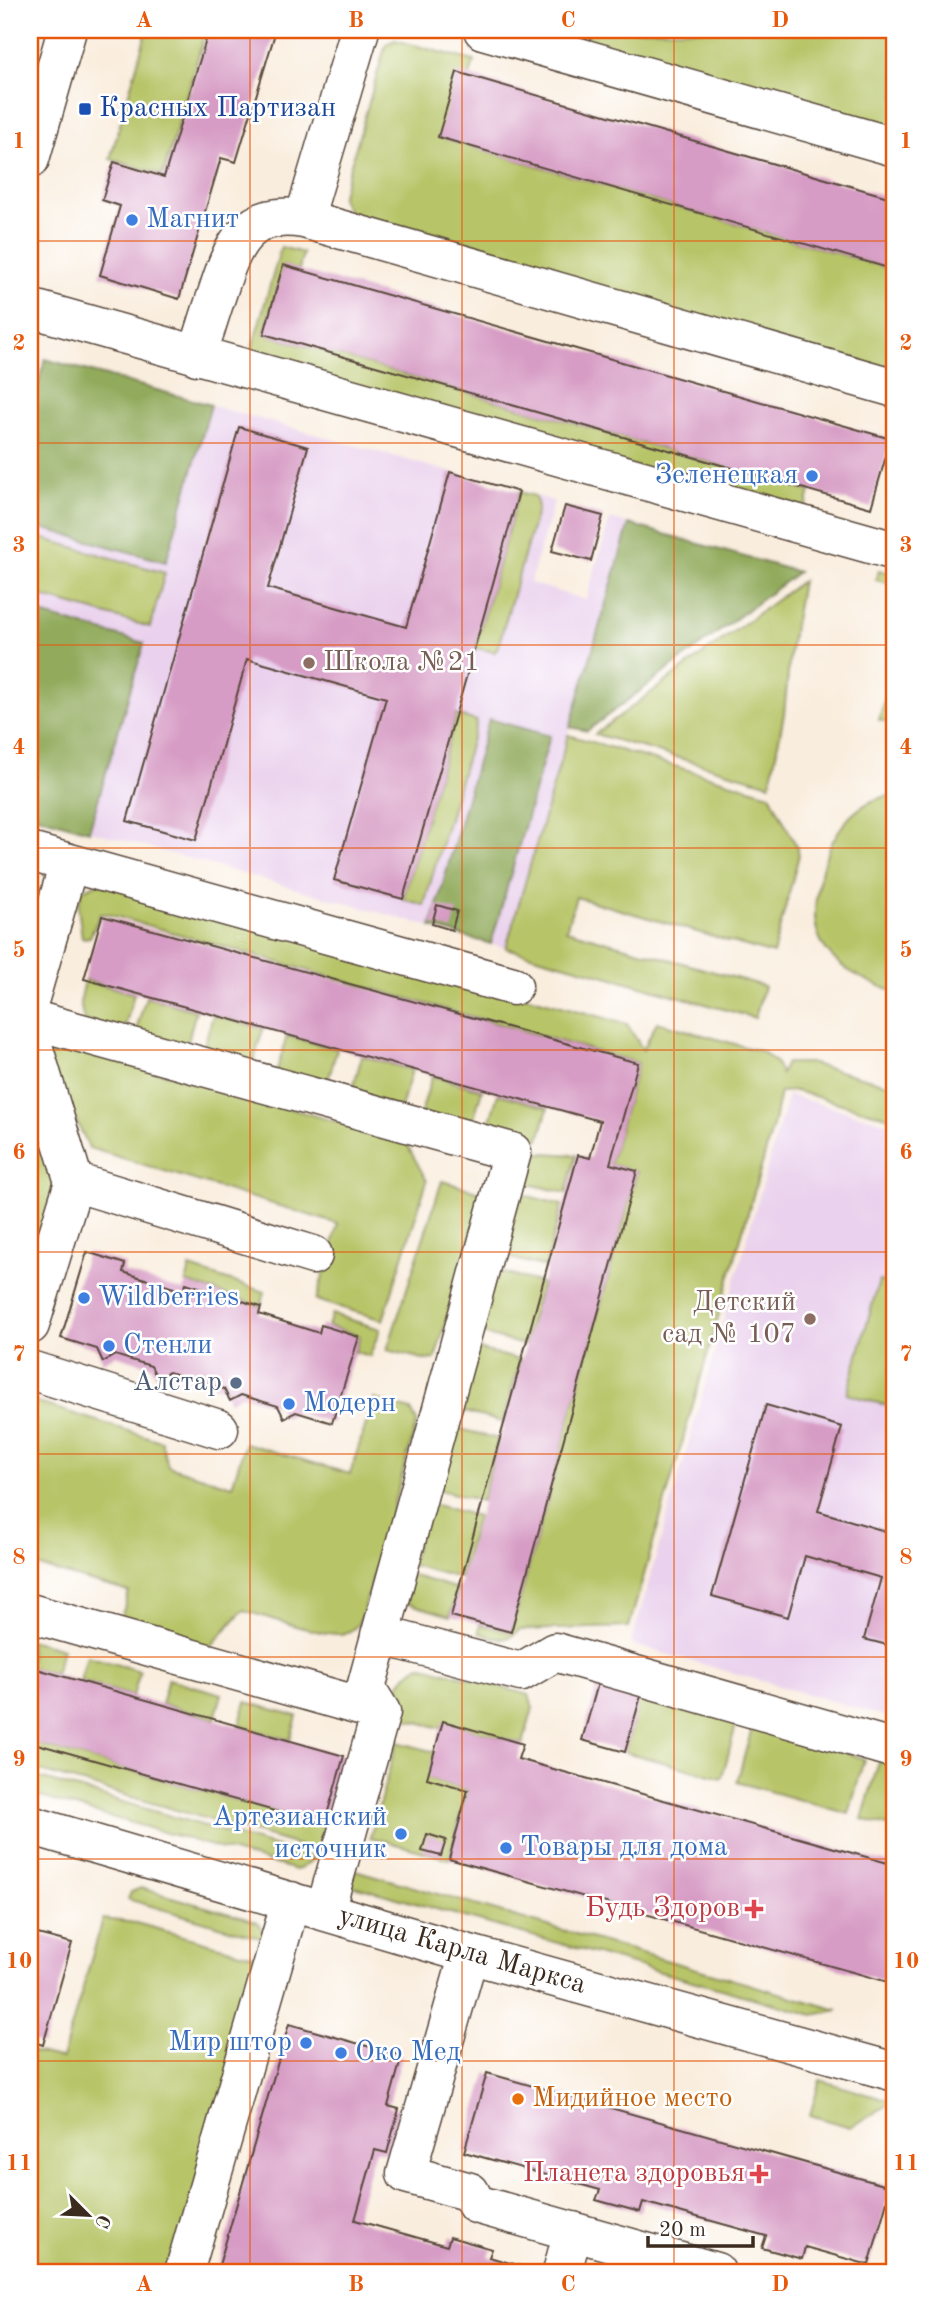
<svg xmlns="http://www.w3.org/2000/svg" width="925" height="2302" viewBox="0 0 925 2302" font-family="'Old Standard TT',serif">
<style>
.built{fill:#ead1ed}
.green{fill:#b7c568;stroke:#797843;stroke-width:2}
.forest{fill:#91aa5c;stroke:#666a3d;stroke-width:2}
.building{fill:#d79cc5}
.lines{fill:none;stroke-linecap:round;stroke-linejoin:round}
.minor-casing{stroke:#58473b;stroke-width:41}
.minor{stroke:#fff;stroke-width:38}
.grid{fill:none;stroke:#e8590c;stroke-width:2;stroke-opacity:0.55}
.transit-dot{fill:#1a4fb4;stroke:#fff;stroke-width:2.5}
.shop-dot{fill:#3f7fe0;stroke:#fff;stroke-width:2.5}
.education-dot{fill:#8d6e63;stroke:#fff;stroke-width:2.5}
.service-dot{fill:#5c6f8a;stroke:#fff;stroke-width:2.5}
.health-dot{fill:#e0444e;stroke:#fff;stroke-width:2.5}
.food-dot{fill:#e8710a;stroke:#fff;stroke-width:2.5}
.labels{text-anchor:middle;dominant-baseline:central;stroke-width:5;stroke-linejoin:round;paint-order:stroke}
.transit-label{font-size:28px;fill:#164399;stroke:#fff;text-anchor:start}
.shop-label{font-size:28px;fill:#366cbe;stroke:#fff;text-anchor:start}
.education-label{font-size:28px;fill:#785e54;stroke:#fff;text-anchor:start}
.service-label{font-size:28px;fill:#4e5e75;stroke:#fff;text-anchor:end}
.health-label{font-size:28px;fill:#be3a42;stroke:#fff;text-anchor:end}
.street-label{font-size:28px;fill:#3b2a1e;stroke:#fff}
.food-label{font-size:28px;fill:#c56008;stroke:#fff;text-anchor:start}
.neatline{fill:none;stroke:#e8590c;stroke-width:2.5}
.grid-label{font-size:23px;text-anchor:middle;font-weight:bold;fill:#e8590c}
</style>
<rect width="100%" height="100%" fill="#fff"/>
<filter id="ink" filterUnits="userSpaceOnUse"><feTurbulence type="fractalNoise" baseFrequency=".0143" numOctaves="2"/><feDisplacementMap in="SourceGraphic" scale="14" xChannelSelector="R" yChannelSelector="G"/><feConvolveMatrix kernelMatrix="1 2 1 2 8 2 1 2 1" color-interpolation-filters="sRGB"/></filter>
<filter id="wash" filterUnits="userSpaceOnUse"><feTurbulence type="fractalNoise" baseFrequency=".00686" numOctaves="4" result="noise"/><feDisplacementMap in="SourceGraphic" scale="28" xChannelSelector="R" yChannelSelector="G"/><feGaussianBlur stdDeviation="1.57" result="paint"/><feColorMatrix in="noise" values="0 0 0 0 0 0 0 0 0 0 0 0 0 0 0 0 0 1.4 0 .05"/><feComposite in="paint" operator="in"/></filter>
<g filter="url(#wash)">
<rect width="100%" height="100%" fill="#f9eddd"/>
<path class="built" d="M45,359L554,501L530,583L586,600L610,519L629,524L506,948L30,814V414Z
M788,1095L895,1125V1719L631,1644Z"/>
<path class="green" d="M147,30H206L163,175L110,159Z
M556,30H895V128Z
M395,40L474,61L470,76L439,137L895,270V375L355,218L346,208L341,198L386,44Z
M281,247L303,253L299,270L283,266L264,334L810,491L804,515L250,355Z
M519,492L535,496L538,507L498,647L495,652L475,648Z
M30,535L165,573L150,627L30,593Z
M879,570L895,575V585L876,580Z
M802,581L791,644L784,714L770,784L595,734Z
M895,662V724L879,720Z
M456,715L477,721L424,905L403,899Z
M568,735L770,794L797,847L799,855L773,954L576,897L566,930L764,986L755,1018L506,948Z
M895,795V992C868,982 835,969 821,941C813,926 814,909 817,893C823,850 845,800 895,795Z
M98,883L121,885L627,1024L643,1050L657,1022L763,1052L776,1063L781,1074L786,1063H809L895,1086V1119L796,1091L780,1092L773,1126L629,1627L519,1630C507,1644 495,1638 479,1633L480,1624L511,1632L637,1172L610,1164L638,1063L107,914H100L90,937L82,938L78,906L82,890Z
M85,980L134,994L124,1031L84,1020L80,1003Z
M146,997L196,1011L186,1047L135,1034Z
M213,1015L263,1029L252,1067L202,1053Z
M287,1036L337,1049L326,1088L276,1073Z
M46,1040L405,1141L427,1181L383,1320L316,1300L338,1224L89,1148L44,1051Z
M362,1056L412,1070L401,1108L351,1094Z
M432,1076L482,1090L471,1128L421,1113Z
M498,1094L548,1108L539,1139L522,1141L487,1131Z
M46,1113L69,1183L30,1310V1172Z
M525,1152L576,1155L566,1193L517,1181Z
M442,1181L477,1191L481,1194L482,1199L436,1355L435,1359L427,1360L387,1350Z
M513,1192L562,1205L545,1267L496,1254Z
M190,1268L265,1292L261,1306L186,1282Z
M492,1270L542,1283L524,1345L475,1332Z
M879,1281L895,1285V1408L847,1394Z
M332,1314L380,1329L370,1356L355,1352L360,1336L328,1326Z
M471,1347L520,1360L503,1422L454,1409Z
M374,1399L411,1410L417,1422L361,1619C357,1626 353,1631 345,1633C328,1639 264,1616 243,1610L205,1653L118,1628L129,1592L30,1564V1400L161,1441L168,1466L232,1486L245,1443L350,1474Z
M449,1426L498,1439L482,1501L432,1488Z
M428,1503L477,1516L460,1578L411,1565Z
M410,1575L458,1589L450,1616L407,1603Z
M30,1640L63,1649L55,1674L30,1667Z
M87,1656L140,1671L133,1696L80,1681Z
M420,1665L529,1695L533,1708L523,1744L444,1722L441,1728L387,1714C393,1694 401,1675 420,1665Z
M168,1679L222,1694L215,1719L161,1704Z
M642,1689L735,1716L736,1725L722,1778L625,1752Z
M246,1702L297,1716L290,1740L239,1726Z
M758,1722L864,1759L849,1814L737,1782L752,1728Z
M30,1742L324,1825L318,1846L315,1850L30,1768Z
M397,1742L435,1752L428,1778L468,1790L449,1859L370,1837Z
M895,1757V1828L862,1819L880,1758Z
M30,1775L314,1858L302,1868L296,1870L30,1794Z
M355,1870L838,2010L813,2015L351,1885Z
M141,1888L257,1922L261,1926L264,1939L127,1899L131,1892Z
M103,1919L136,1923L259,1957L179,2272H30V2051L62,2059Z
M820,2080L893,2102L850,2127L810,2115Z"/>
<path class="forest" d="M45,359L211,405L166,562L30,525V414Z
M629,524L798,572L587,731L570,727Z
M30,611L144,643L89,831L30,814Z
M489,719L550,736L491,944L431,927Z"/>
<g id="blocks">
<path class="building" d="M209,30H276L236,162L221,158L179,299L100,275L120,206L102,200L114,162L164,177Z
M457,72L895,199V270L438,137Z
M283,265L891,439L871,508L264,334Z
M239,427L308,447L268,588L406,627L450,472L519,492L403,899L334,880L386,698L247,659L196,840L127,821Z
M565,506L603,516L591,561L552,551Z
M437,905L457,911L452,930L432,924Z
M102,916L638,1063L610,1164L637,1171L511,1632L451,1616L578,1155L590,1158L600,1121L84,979Z
M87,1252L125,1264L123,1272L183,1291L186,1283L261,1307L259,1314L319,1333L321,1325L359,1337L332,1423L296,1412L284,1418L278,1406L241,1395L230,1401L224,1389L169,1372L157,1378L151,1366L115,1355L103,1362L97,1349L61,1338Z
M766,1405L842,1427L818,1511L895,1534V1647L864,1639L881,1578L805,1556L788,1617L712,1596Z
M30,1667L344,1756L324,1825L30,1742Z
M601,1673L644,1685L625,1752L582,1740Z
M443,1721L523,1744L518,1759L895,1865V1984L449,1859L468,1790L427,1778Z
M427,1834L446,1840L441,1856L422,1851Z
M30,1932L72,1943L43,2045L30,2041Z
M289,2024L402,2056L388,2106L399,2109L387,2153L375,2150L355,2220L447,2246L450,2237L492,2249L489,2257L528,2268L527,2272H217Z
M487,2073L891,2187L869,2265L805,2247L802,2259L762,2248L766,2236L643,2202L640,2212L596,2200L600,2190L464,2152Z"/>
</g>
</g>
<g filter="url(#ink)">
<use href="#blocks" fill-opacity="0" stroke="#58473b" stroke-width="2"/>
<g class="lines">
<g class="minor-casing">
<path id="minor" d="M483,30L895,147
M30,159L67,30
M304,219L360,30
M30,308L895,551
M197,356C204,335 210,314 217,294C232,247 245,209 304,219L895,388
M30,852L513,986
M30,998L69,863
M30,1019L512,1152L366,1688L381,1712L325,1911
M30,1036L74,1182
M30,1325L74,1182L313,1255
M30,1370L219,1429
M30,1613L381,1712
M380,1635L521,1672L555,1652L895,1749
M30,1825L469,1954L895,2072
M469,1954L406,2174L470,2192L476,2204L716,2272
M184,2272L291,1901
M562,2272L573,2231"/>
</g>
<use href="#minor" class="minor"/>
</g>
</g>
<path class="grid" d="M250,30V2272M462,30V2272M674,30V2272M30,241H895M30,443H895M30,645H895M30,848H895M30,1050H895M30,1252H895M30,1454H895M30,1657H895M30,1859H895M30,2061H895"/>
<rect class="transit-dot" x="78" y="102" width="14" height="14" rx="3.5"/>
<g class="shop-dot">
<circle cx="132" cy="220" r="7"/>
<circle cx="812" cy="476" r="7"/>
<circle cx="84" cy="1298" r="7"/>
<circle cx="109" cy="1346" r="7"/>
<circle cx="289" cy="1404" r="7"/>
<circle cx="401" cy="1834" r="7"/>
<circle cx="506" cy="1848" r="7"/>
<circle cx="306" cy="2043" r="7"/>
<circle cx="341" cy="2053" r="7"/>
</g>
<g class="education-dot">
<circle cx="309" cy="663" r="7"/>
<circle cx="810" cy="1319" r="7"/>
</g>
<circle class="service-dot" cx="236" cy="1383" r="7"/>
<g class="health-dot">
<path d="M750.5 1898.5h7v7h7v7h-7v7h-7v-7h-7v-7h7z"/>
<path d="M755.5 2163.5h7v7h7v7h-7v7h-7v-7h-7v-7h7z"/>
</g>
<circle class="food-dot" cx="518" cy="2099" r="7"/>
<g class="labels">
<g class="transit-label">
<text x="99" y="109">Красных Партизан</text>
</g>
<g class="shop-label">
<text x="146" y="220">Магнит</text>
<text x="798" y="476" text-anchor="end">Зеленецкая</text>
<text x="98" y="1298">Wildberries</text>
<text x="123" y="1346">Стенли</text>
<text x="303" y="1404">Модерн</text>
<text x="387" y="1818" text-anchor="end">Артезианский<tspan x="387" dy="32">источник</tspan></text>
<text x="520" y="1848">Товары для дома</text>
<text x="292" y="2043" text-anchor="end">Мир штор</text>
<text x="355" y="2053">Око Мед</text>
</g>
<g class="education-label">
<text x="323" y="663">Школа №21</text>
<text x="796" y="1303" text-anchor="end">Детский<tspan x="796" dy="32">сад № 107</tspan></text>
</g>
<g class="service-label">
<text x="222" y="1383">Алстар</text>
</g>
<g class="health-label">
<text x="740" y="1909">Будь Здоров</text>
<text x="745" y="2174">Планета здоровья</text>
</g>
<g class="street-label">
<text transform="translate(462 1951) rotate(16)">улица Карла Маркса</text>
</g>
<g class="food-label">
<text x="532" y="2099">Мидийное место</text>
</g>
</g>
<rect width="925" height="2302" fill="none" stroke="#fff" stroke-width="77"/>
<g transform="translate(88 2215) rotate(114)" stroke="#ffffff" stroke-width="5" paint-order="stroke">
<path d="M0-5L12 26L0 18L-12 26Z" fill="#3b2a1e"/>
<text y="-10" font-size="19" font-weight="bold" text-anchor="middle" fill="#3b2a1e">С</text>
</g>
<path d="M648 2236v10h105v-10" fill="none" stroke="#3b2a1e" stroke-width="3.5"/>
<text x="659" y="2236" font-size="21" fill="#3b2a1e" stroke="#ffffff" stroke-width="5" paint-order="stroke">20 m</text>
<rect x="38" y="38" width="848" height="2226" class="neatline"/>
<g class="grid-label">
<text x="144" y="27">A</text>
<text x="356" y="27">B</text>
<text x="568" y="27">C</text>
<text x="780" y="27">D</text>
<text x="19" y="148">1</text>
<text x="906" y="148">1</text>
<text x="19" y="350">2</text>
<text x="906" y="350">2</text>
<text x="19" y="552">3</text>
<text x="906" y="552">3</text>
<text x="19" y="754">4</text>
<text x="906" y="754">4</text>
<text x="19" y="957">5</text>
<text x="906" y="957">5</text>
<text x="19" y="1159">6</text>
<text x="906" y="1159">6</text>
<text x="19" y="1361">7</text>
<text x="906" y="1361">7</text>
<text x="19" y="1564">8</text>
<text x="906" y="1564">8</text>
<text x="19" y="1766">9</text>
<text x="906" y="1766">9</text>
<text x="19" y="1968">10</text>
<text x="906" y="1968">10</text>
<text x="19" y="2170">11</text>
<text x="906" y="2170">11</text>
<text x="144" y="2291">A</text>
<text x="356" y="2291">B</text>
<text x="568" y="2291">C</text>
<text x="780" y="2291">D</text>
</g>
</svg>
